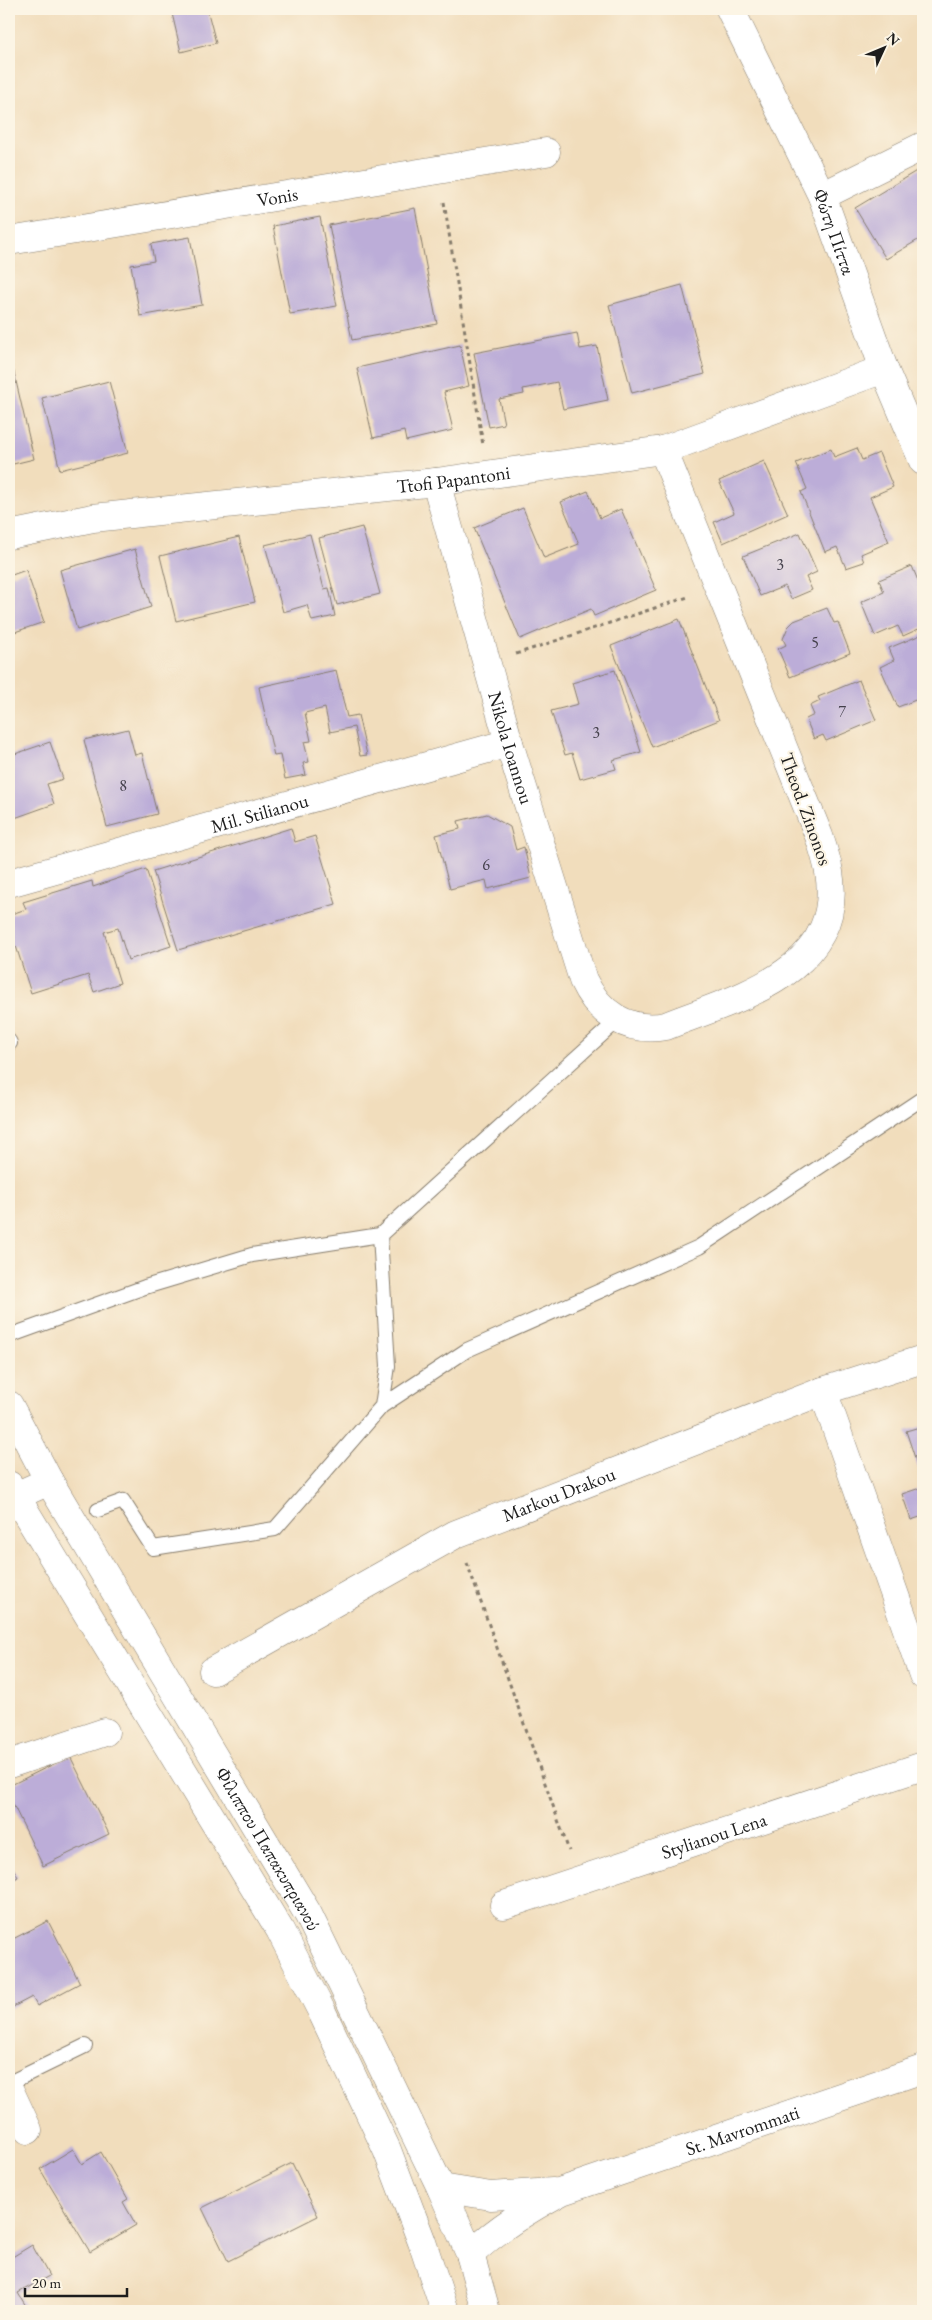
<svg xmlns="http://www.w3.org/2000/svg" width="932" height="2320" viewBox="0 0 932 2320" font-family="'EB Garamond',serif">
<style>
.building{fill:#bcadd8}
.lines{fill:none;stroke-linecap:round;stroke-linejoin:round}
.service-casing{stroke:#867c6c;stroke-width:16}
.minor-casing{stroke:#867c6c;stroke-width:29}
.secondary-casing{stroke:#867c6c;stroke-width:29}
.path{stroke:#867c6c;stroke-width:3;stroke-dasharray:4 4;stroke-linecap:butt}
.service{stroke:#fff;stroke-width:14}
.minor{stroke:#fff;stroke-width:28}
.secondary{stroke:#fff;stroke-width:28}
.labels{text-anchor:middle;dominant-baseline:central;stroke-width:4.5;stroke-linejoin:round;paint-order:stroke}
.number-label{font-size:16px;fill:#44404b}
.street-label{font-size:19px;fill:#1c1c1c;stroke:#fcf5e5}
</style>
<rect width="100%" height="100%" fill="#fcf5e5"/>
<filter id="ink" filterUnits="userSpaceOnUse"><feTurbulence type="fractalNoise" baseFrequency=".02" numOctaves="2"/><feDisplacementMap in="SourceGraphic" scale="10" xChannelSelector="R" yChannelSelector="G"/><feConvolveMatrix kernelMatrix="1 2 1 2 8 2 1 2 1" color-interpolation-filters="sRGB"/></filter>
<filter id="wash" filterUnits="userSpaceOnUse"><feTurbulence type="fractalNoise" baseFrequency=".0096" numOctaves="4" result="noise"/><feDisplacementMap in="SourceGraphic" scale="20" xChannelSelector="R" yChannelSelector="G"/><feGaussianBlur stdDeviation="1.12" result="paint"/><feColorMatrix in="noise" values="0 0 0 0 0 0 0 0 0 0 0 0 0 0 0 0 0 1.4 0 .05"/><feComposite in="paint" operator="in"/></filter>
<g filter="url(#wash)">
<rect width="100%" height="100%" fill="#f1ddbc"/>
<g id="blocks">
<path class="building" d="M171,9H207L216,43L181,52Z
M923,167V237L886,259L855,208Z
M415,208L437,324L352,340L329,225Z
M320,217L337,306L290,314L273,226Z
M190,237L202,305L140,316L131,265L154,261L151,244Z
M682,285L705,374L632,393L609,305Z
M577,333L580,349L597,346L608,400L563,409L557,382L523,389L524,394L499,399L504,424L489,427L474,353Z
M460,345L469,386L444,392L453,430L406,441L404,431L373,438L357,368Z
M12,364L34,459L9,465V365Z
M109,381L128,453L60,470L42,398Z
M857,448L862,460L879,453L893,487L870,497L889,542L861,554L864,562L846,568L837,547L825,552L801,492L807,489L796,463L831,449L834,457Z
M764,461L788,514L723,543L714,522L734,513L719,481Z
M588,491L600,518L621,509L656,590L594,616L591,609L520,639L474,528L523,508L544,558L579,544L561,502Z
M362,527L380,594L337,605L319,538Z
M800,533L817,572L806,577L812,590L791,599L785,586L760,596L743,556Z
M310,534L324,589L329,588L335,616L312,621L307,605L283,612L265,545Z
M239,537L255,602L176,621L160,556Z
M135,549L151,607L77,630L60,570Z
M912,566L923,593V627L903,636L898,626L875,636L861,602L884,592L879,580Z
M26,570L44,622L9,634V576Z
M827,608L834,623L838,622L850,653L790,677L778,649L786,645L783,639L788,627L794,621Z
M679,619L719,720L652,747L611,646Z
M923,634V697L898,707L880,667L894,660L889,648Z
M336,670L347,717L358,715L367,755L360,756L354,727L330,732L325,708L305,713L311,741L304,742L309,762L303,763L306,775L285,779L280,755L274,756L259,687Z
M615,670L641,752L613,760L616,769L580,779L572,753L565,755L551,711L578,704L572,683Z
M859,680L876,720L826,741L823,735L814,739L806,719L814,715L810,706L820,701L818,697Z
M128,729L135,755L142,753L157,814L107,827L84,740Z
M50,742L63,779L47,784L54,804L9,820V756Z
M487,814L510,827L516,850L524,847L531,878L488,889L486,880L450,889L436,835L460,829L458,821Z
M291,828L295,842L315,836L336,904L178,950L153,871Z
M146,869L171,946L128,960L118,928L104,932L120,983L94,992L88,975L31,993L16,946L9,948V915L26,909L23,902L92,881L93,887Z
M923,1426V1482L906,1431Z
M923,1487V1516L911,1520L902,1494Z
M70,1756L109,1834L43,1866L9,1796V1786Z
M9,1861L18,1877L9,1882Z
M48,1921L80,1983L37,2006L32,1997L11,2008L9,2004V1941Z
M73,2149L82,2164L101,2152L128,2199L123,2202L136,2225L90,2252L40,2169Z
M292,2163L318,2216L228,2261L202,2208Z
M32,2245L49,2276L18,2293L29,2311H9V2259Z"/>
</g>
</g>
<g filter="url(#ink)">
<use href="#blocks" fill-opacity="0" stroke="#867c6c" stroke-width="1"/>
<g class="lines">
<g class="service-casing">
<path id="service" d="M9,1041L10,1043
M9,1336L145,1287L252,1255L380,1235L618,1020
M382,1406L467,1350L699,1247L923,1098
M98,1510L123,1501L153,1548L275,1529L382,1406L388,1366L380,1235
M9,2083L85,2046"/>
</g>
<g class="minor-casing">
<g id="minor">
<path id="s1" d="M730,9L822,196L884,369L923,461"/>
<path d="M822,196L923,146"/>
<path id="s2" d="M9,241L546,152"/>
<path id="s3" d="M436,482L509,743L583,980C599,1014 628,1033 666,1026C736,998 846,972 829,872C827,860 823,848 819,836L663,450"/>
<path id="s4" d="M9,535L93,518L436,482L663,450L884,369"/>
<path id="s5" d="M9,883L509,743"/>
<path d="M823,1391L923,1675"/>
<path d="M9,1499L49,1481"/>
<path id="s6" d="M213,1671L456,1534L823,1391L923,1359"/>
<path d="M9,1764L105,1732"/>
<path id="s7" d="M504,1905L923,1766"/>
<path d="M9,2089L28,2130"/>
<path d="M441,2188L491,2196L553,2192"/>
<path id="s8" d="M470,2254C500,2227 527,2210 562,2191L923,2069"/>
</g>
</g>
<g class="secondary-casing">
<g id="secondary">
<path id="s9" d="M9,1405L49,1481L308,1914L441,2188L470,2254L486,2311"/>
<path d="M9,1485L280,1930L322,2012L387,2150L422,2242L445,2311"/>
</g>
</g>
<path class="path" d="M444,202L483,445
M516,654L688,597
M467,1563L569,1851"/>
<use href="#service" class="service"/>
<use href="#minor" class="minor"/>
<use href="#secondary" class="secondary"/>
</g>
</g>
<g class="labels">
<g class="number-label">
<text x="780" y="564">3</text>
<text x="815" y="642">5</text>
<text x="842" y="711">7</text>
<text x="596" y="732">3</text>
<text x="123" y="785">8</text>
<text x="486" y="864">6</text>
</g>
<g class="street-label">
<text stroke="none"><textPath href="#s2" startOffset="272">Vonis</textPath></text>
<text stroke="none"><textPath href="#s1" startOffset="246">Φώτη Πίττα</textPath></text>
<text stroke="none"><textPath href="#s4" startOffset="448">Ttofi Papantoni</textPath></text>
<text stroke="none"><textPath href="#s3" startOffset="276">Nikola Ioannou</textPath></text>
<text transform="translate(806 809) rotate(70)">Theod. Zinonos</text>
<text stroke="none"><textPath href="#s5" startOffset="260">Mil. Stilianou</textPath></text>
<text stroke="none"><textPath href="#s6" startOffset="389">Markou Drakou</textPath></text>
<text stroke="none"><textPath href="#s7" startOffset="221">Stylianou Lena</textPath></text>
<text stroke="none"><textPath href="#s9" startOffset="514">Φίλιππου Παπακυπριανού</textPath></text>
<text stroke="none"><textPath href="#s8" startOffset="302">St. Mavrommati</textPath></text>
</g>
</g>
<rect width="932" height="2320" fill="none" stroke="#fcf5e5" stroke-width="30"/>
<g transform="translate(884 48) rotate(46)" stroke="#fcf5e5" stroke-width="4" paint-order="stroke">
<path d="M0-4L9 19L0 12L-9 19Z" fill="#1c1c1c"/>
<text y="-8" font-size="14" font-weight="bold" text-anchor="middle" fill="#1c1c1c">N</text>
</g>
<path d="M25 2288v8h102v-8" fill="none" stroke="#1c1c1c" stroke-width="2.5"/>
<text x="32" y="2288" font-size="15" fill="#1c1c1c" stroke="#fcf5e5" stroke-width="4" paint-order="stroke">20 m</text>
</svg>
